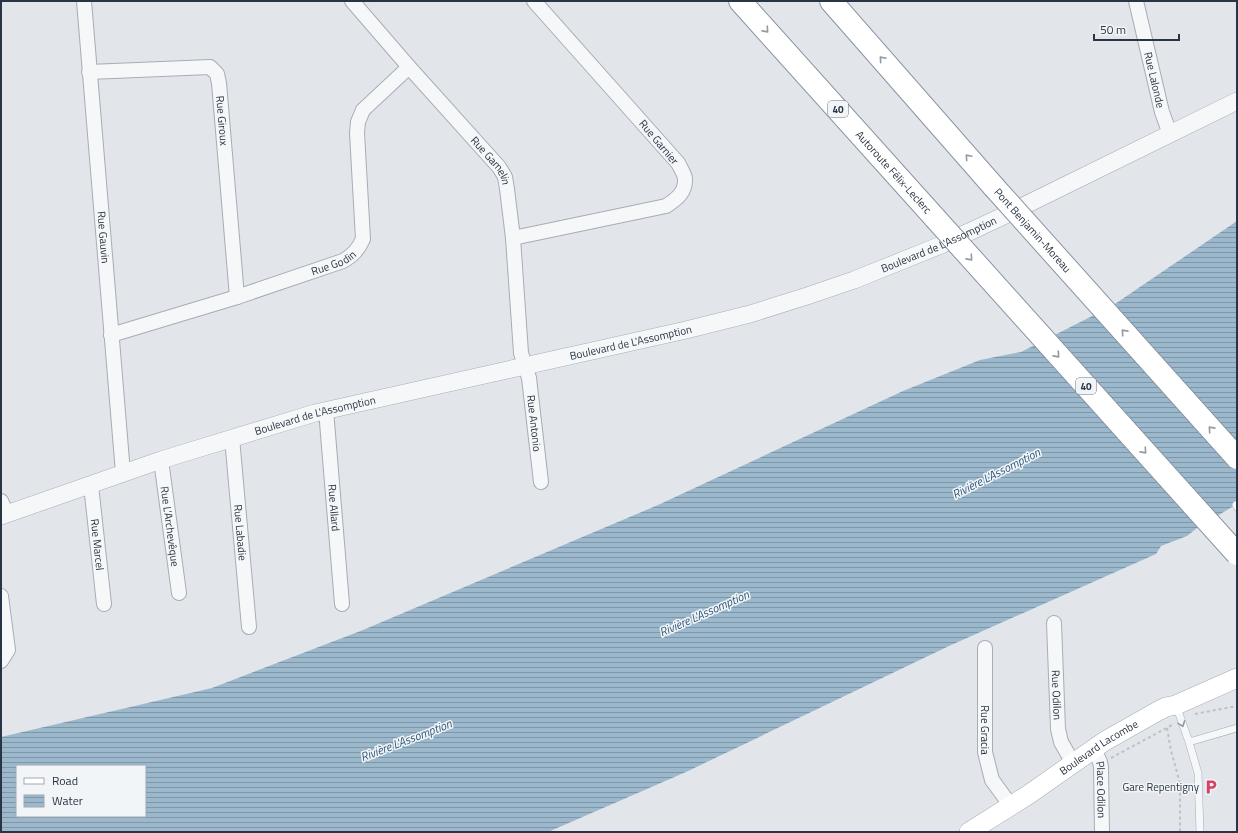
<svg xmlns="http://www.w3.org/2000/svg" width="1238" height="833" viewBox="0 0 1238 833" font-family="'Titillium Web',sans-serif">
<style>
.water{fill:url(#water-rules);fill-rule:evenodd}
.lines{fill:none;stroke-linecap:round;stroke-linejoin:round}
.service-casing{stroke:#a7adb6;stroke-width:8}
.minor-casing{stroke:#a7adb6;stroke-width:16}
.tertiary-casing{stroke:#a7adb6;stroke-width:18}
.secondary-casing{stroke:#a7adb6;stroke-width:20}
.motorway-casing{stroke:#8995a3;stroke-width:24}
.path{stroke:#bcc1c6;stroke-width:2;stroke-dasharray:3 3;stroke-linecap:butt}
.service{stroke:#f5f7f9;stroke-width:7}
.minor{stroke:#f5f7f9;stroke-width:14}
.tertiary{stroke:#f5f7f9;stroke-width:17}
.secondary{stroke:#fff;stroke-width:19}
.motorway{stroke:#fff;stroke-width:22}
.motorway-bridge-casing{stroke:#8995a3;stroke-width:24;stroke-linecap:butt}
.motorway-bridge{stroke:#fff;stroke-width:22}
.oneway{stroke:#949aa2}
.oneway2{stroke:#8f969e}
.labels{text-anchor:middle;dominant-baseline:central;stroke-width:3;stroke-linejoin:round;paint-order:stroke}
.shield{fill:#f2f5f8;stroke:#656f7a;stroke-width:1}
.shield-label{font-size:10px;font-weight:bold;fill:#293544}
.street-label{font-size:11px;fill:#293544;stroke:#f2f5f8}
.poi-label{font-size:11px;fill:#293544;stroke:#f2f5f8;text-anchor:end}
.water-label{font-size:12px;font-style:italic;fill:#31597a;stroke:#f2f5f8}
</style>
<defs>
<pattern id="water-rules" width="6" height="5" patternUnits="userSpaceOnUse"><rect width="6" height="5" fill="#9cb8cc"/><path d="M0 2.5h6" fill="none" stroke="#7f96a7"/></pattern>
</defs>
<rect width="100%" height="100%" fill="#e2e6eb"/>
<path class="water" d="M1237,221V504L1197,528L1187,536L1161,546L1156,554L949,646L686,772L548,832H1V737L212,688L363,630L658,505L903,391L980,360L1021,352L1112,306ZM17,766H145V816H17Z"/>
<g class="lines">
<g class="service-casing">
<path id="service" d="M1236,505L1237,507
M1176,705L1189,742L1198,773L1200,832
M1189,742L1237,728"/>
</g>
<g class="minor-casing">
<g id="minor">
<path id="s1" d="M84,1L123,473"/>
<path id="s2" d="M352,1L409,67L499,167L505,177L507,189L513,238L521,353L529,378L541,482"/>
<path id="s3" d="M1136,1L1162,112L1170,134"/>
<path id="s4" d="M89,72L210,67L217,74L219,83L237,297"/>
<path d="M513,238L666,206C677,199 686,192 685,178C684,173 680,167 678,163L534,1"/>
<path id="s5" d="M111,335L237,297L343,261C353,255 358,250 363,239L357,133L358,122L363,110L409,67"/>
<path id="s6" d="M326,410L342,604"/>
<path id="s7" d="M232,438L249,627"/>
<path id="s8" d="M161,460L179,593"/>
<path id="s9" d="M91,485L104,604"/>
<path d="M1,501L7,514"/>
<path d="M1,596L8,650L1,661"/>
<path id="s10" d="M1054,623L1058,729L1061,742L1073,763"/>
<path id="s11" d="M985,648V752L992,780L1011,806"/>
<path id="s12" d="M1094,749L1100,762L1101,767L1102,832"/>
</g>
</g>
<g class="tertiary-casing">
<g id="tertiary">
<path id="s13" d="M1,516L161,460L315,413L686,330L750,314L807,296L854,280L941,245L999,218L1237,101"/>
</g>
</g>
<g class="secondary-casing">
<g id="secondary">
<path id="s14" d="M969,832L1028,795L1105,741L1158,711L1166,707L1176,705L1237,678"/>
</g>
</g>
<g class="motorway-casing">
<g id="motorway">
<path id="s15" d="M740,1L935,218"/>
<path d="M831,1L994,187"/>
</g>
</g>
<path class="path" d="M1195,714L1237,706
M1167,728L1171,751L1180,783V832
M1111,758L1174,724"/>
<use href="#service" class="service"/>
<use href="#minor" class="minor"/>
<use href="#tertiary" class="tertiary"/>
<use href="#secondary" class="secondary"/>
<use href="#motorway" class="motorway"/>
<g class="motorway-bridge-casing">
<g id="motorway-bridge">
<path id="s16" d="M994,187L1237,458"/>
<path d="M935,218L1237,554"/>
</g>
</g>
<use href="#motorway-bridge" class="motorway-bridge"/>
</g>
<defs><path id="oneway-chevron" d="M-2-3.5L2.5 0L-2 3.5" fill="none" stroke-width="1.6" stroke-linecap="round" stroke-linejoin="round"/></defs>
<g class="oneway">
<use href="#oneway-chevron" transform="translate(766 30) rotate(48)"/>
<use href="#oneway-chevron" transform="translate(882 59) rotate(-131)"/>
<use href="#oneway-chevron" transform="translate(968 157) rotate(-131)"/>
<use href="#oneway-chevron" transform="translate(970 258) rotate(48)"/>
<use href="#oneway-chevron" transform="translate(1124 332) rotate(-132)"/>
<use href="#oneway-chevron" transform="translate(1057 355) rotate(48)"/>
<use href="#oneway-chevron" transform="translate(1211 429) rotate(-132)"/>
<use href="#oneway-chevron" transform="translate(1144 451) rotate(48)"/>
</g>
<use class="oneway2" href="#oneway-chevron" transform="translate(1182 724) rotate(70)"/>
<defs>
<g id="parking-bare" transform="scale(1.2)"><path d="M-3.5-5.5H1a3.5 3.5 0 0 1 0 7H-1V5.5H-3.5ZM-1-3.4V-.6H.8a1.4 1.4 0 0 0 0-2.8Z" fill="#d54266" stroke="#f2f5f8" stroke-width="2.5" paint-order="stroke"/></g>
</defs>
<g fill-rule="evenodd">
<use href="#parking-bare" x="1211" y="787"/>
</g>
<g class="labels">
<g class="shield">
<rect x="828" y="101" width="20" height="16" rx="3"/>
<rect x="1076" y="378" width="20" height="16" rx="3"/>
</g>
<g class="shield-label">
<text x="838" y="109">40</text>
<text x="1086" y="386">40</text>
</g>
<g class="street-label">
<text stroke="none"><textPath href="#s3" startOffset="81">Rue Lalonde</textPath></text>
<text stroke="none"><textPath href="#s4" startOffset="178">Rue Giroux</textPath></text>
<text transform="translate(659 142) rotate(50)">Rue Garnier</text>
<text stroke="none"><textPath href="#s2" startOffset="212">Rue Gamelin</textPath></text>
<text stroke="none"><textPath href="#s15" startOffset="230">Autoroute Félix-Leclerc</textPath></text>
<text stroke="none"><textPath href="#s16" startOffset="58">Pont Benjamin-Moreau</textPath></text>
<text stroke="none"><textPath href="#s1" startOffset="237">Rue Gauvin</textPath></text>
<text stroke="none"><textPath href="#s13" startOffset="978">Boulevard de L'Assomption</textPath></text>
<text stroke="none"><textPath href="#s5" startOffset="234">Rue Godin</textPath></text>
<text stroke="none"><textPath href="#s13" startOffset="654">Boulevard de L'Assomption</textPath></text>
<text stroke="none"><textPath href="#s13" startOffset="330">Boulevard de L'Assomption</textPath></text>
<text stroke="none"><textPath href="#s2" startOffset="482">Rue Antonio</textPath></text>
<text stroke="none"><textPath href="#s6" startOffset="98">Rue Allard</textPath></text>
<text stroke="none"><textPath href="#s8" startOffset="67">Rue L'Archevêque</textPath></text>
<text stroke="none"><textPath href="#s7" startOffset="95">Rue Labadie</textPath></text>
<text stroke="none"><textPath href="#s9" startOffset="60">Rue Marcel</textPath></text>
<text stroke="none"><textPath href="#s10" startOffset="72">Rue Odilon</textPath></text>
<text stroke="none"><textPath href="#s11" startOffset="82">Rue Gracia</textPath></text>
<text stroke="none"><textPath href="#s14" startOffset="155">Boulevard Lacombe</textPath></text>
<text stroke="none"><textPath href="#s12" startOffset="42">Place Odilon</textPath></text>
</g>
<g class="poi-label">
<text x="1199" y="787">Gare Repentigny</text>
</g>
<g class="water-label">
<text transform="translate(996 473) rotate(-27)">Rivière L'Assomption</text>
<text transform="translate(704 613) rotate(-24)">Rivière L'Assomption</text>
<text transform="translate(406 740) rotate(-21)">Rivière L'Assomption</text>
</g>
</g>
<rect width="1238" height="833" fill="none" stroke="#293544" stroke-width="4"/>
<rect x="16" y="765" width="130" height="52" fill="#f2f5f8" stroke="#a2a8b0"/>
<rect x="24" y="778" width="20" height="6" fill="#ffffff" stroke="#a2a8b0"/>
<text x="52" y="785" font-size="12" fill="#293544">Road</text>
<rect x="24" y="795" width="20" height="12" fill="url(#water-rules)" stroke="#a2a8b0"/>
<text x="52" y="805" font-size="12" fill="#293544">Water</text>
<path d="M1094 34v6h85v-6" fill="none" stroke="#293544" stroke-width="2"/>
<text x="1100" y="34" font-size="12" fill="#293544" stroke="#f2f5f8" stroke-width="3" paint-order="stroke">50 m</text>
</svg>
